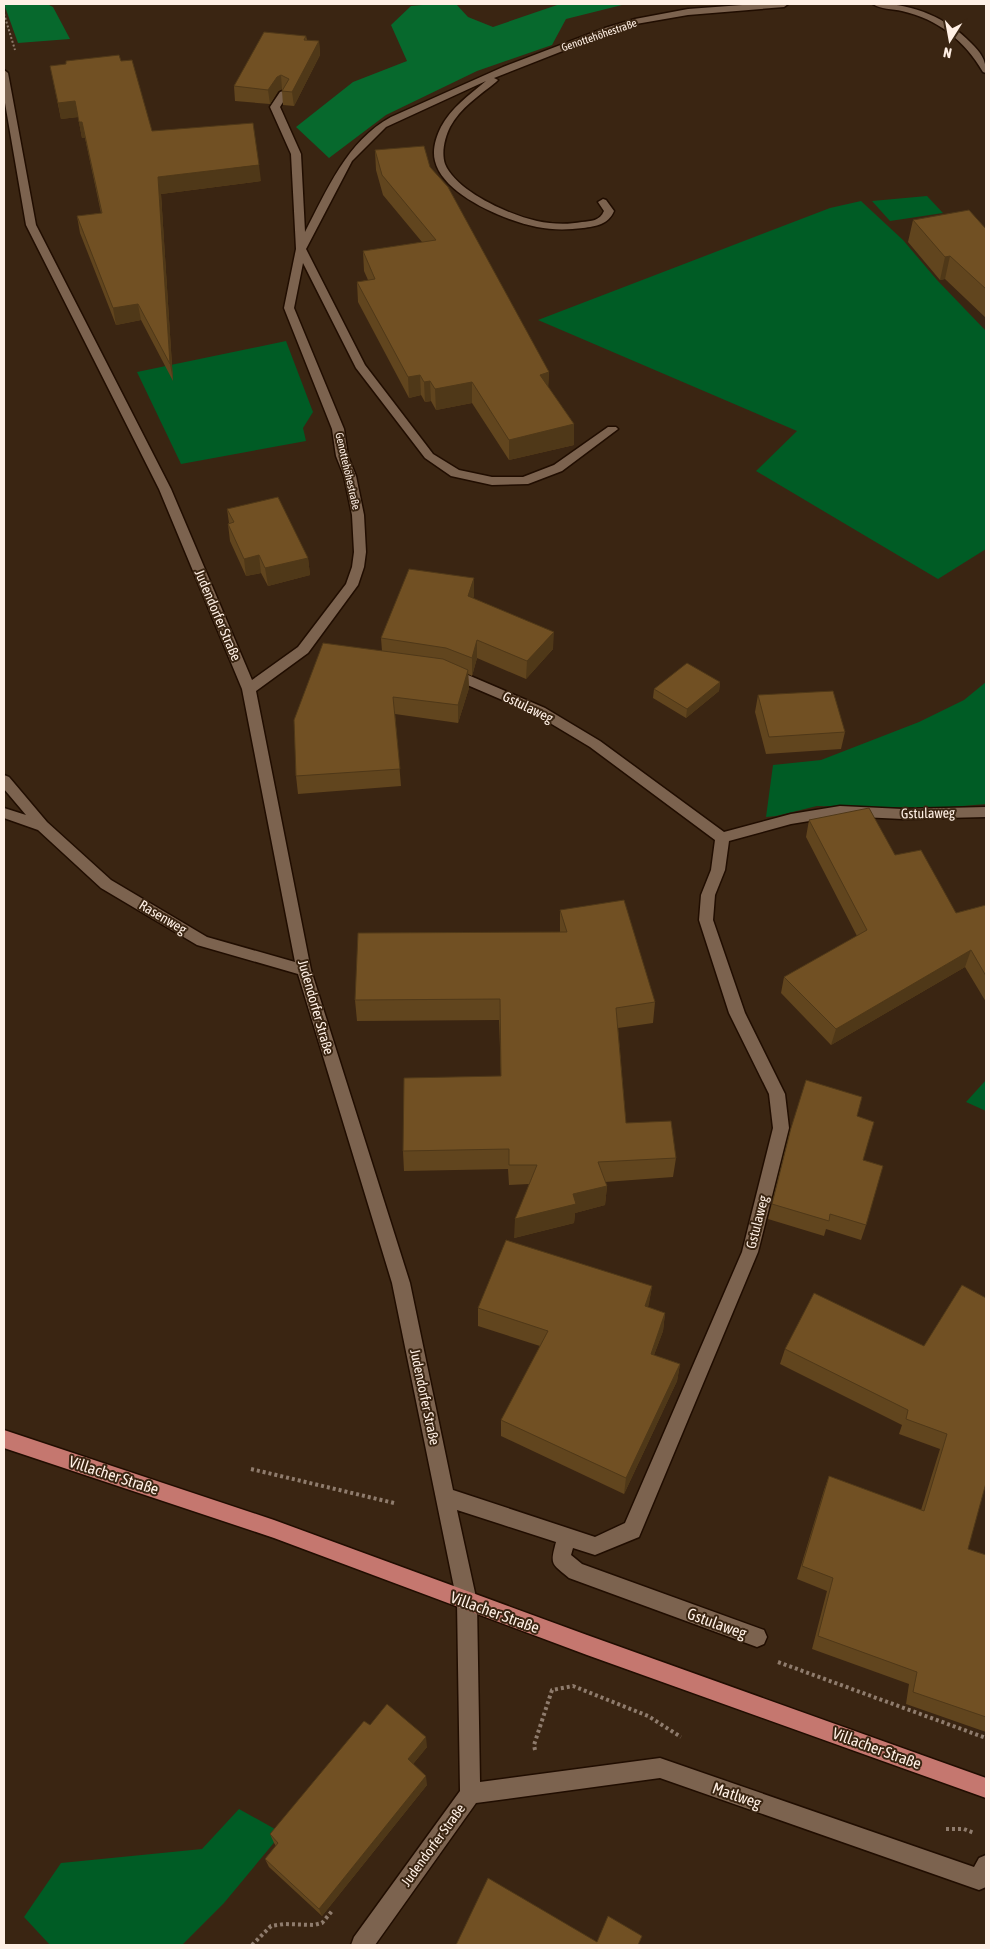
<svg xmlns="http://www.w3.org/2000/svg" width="990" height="1949" viewBox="0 0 990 1949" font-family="'Asap Condensed',sans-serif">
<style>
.green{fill:#005c25}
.forest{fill:#07692d}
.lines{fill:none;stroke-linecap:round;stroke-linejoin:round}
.minor-casing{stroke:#200d00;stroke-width:3}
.major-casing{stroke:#200d00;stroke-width:3}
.path-far1{stroke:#8f7c6d;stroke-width:2;stroke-dasharray:2 2;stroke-linecap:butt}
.path{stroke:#8f7c6d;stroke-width:4;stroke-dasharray:3 3;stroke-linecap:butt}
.minor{fill:#7c634f;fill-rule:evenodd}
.major{fill:#c5776f;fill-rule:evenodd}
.wall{fill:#61451e}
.shaded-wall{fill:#4f3818}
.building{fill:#715023;stroke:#4f3818}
.labels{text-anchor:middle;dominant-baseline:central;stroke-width:4;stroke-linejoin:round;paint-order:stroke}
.far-street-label{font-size:11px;fill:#fff0e5;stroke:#3a2512}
.street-label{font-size:14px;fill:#fff0e5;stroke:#3a2512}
.near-street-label{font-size:16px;fill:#fff0e5;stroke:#3a2512}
</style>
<rect width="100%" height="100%" fill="#3a2512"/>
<path class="green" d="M927,196L943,213L890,221L872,201Z
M861,201L903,240L937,280L986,331V549L938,579L756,471L797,431L538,320L830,208Z
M286,341L313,412L303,428L306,441L181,464L137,372Z
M986,682V804L939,808L817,806L776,816L766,817L773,765L821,760L919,722L964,700Z
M986,1080V1111L966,1102Z
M239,1809L282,1833L224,1903L182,1945H50L24,1917L61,1863L202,1849Z"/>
<path class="forest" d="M4,4H47L53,7L70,39L18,43Z
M434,4H456L468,17L493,27L560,4H626L566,19L552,45L477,71L386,115L329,158L296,127L353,82L407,61L391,25L411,6Z"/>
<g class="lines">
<g class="minor-casing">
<path id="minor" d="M756,4H788L784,7L688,15L636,24L611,32L494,78L498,80L496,82C480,95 460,108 450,127C445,137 441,152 445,164C456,191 509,215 537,221C551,224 567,225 582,222C591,221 600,221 604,211L598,202L603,199L606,200L614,211C608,225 596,226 583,228C567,230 552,230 537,227C506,221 443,195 435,161C432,150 436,137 441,127C451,108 469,95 486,81L386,127L352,161L306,249L365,365L433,454L459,470L492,477H523L554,465L608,427H616L618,429L562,471L528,484L492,485L451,476L425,458L356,368L303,263L294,308L344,429L348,456L356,476L364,515L366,552L364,567L358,585L308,653L256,691L311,970L410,1283L453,1490L595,1537L625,1523L742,1252L773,1128L769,1094L729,1013L699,920L701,895L711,870L715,840L590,747L535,714L444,675L443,672L444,669H454L545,708L600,741L724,832L791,814L840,806L903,809L986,807V817L903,819L840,816L791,824L729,841L725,870L715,895L713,920L745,1013L785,1094L789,1128L758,1252L639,1537L595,1555L573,1548L571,1555L582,1564L764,1630L767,1637L764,1644L757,1647L569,1578C551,1563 550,1565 556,1542L457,1510L477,1602L480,1782L660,1758L974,1867L979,1858L986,1855V1887L979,1890L660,1778L476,1803L375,1945H351L354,1937L460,1791L457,1602L392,1283L298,974L197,945L101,888L38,830L4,818V808L26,815L4,789V775L9,777L47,822L111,880L207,937L295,962L242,689L159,489L26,225L4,97V70L8,73L36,225L171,489L252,680L298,647L346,584L352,567L354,552L352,515L344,476L336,456L332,429L284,308L296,249L291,154L270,107L280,92L283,91L288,94L280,107L301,154L305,232C327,190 347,141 391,117L503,67L605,28L635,19L688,9Z
M873,4C909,2 946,17 971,43C980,52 986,59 986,73L983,72C965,41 938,19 902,11C893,9 880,9 873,4Z"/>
</g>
<g class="major-casing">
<path id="major" d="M4,1430L274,1520L587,1635L986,1778V1798L587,1655L274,1538L4,1448Z"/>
</g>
<path class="path-far1" d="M4,14L15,50"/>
<path class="path" d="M251,1469L394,1503
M778,1662L986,1738
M535,1750L534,1745L552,1690L573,1686L648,1716L681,1737
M946,1829H964L974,1833
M252,1945L271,1926L284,1924L314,1925L322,1923L332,1911"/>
<use href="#minor" class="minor"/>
<use href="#major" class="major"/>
</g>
<path class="wall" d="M306,36L307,40L319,41L320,55L294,106L283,105L282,91V89L278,91L270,104L235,101L234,86Z
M121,61L152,131L261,181L161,194L173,381L141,320L116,325L80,233L77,216L101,213L85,138H82L78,117L61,119L50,66Z
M375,150L430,167L549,372L548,387L574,424V445L509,460L472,403L436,410L431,401L425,402L421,395L409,398L358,302L357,282L368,280L364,271L363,251L422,242L383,195L376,170Z
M913,220L986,229V318L945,279L940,280L908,242Z
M227,509L308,558L310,575L268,586L261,573L246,576L230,541L228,524L229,523Z
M474,596L473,598L553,649L526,679L477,658L472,676L468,674L469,688L458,723L395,714L401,786L298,794L296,776L382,651L381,638Z
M720,682L719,691L686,718L653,698L654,689Z
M758,695L845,732L841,749L766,754L755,712Z
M809,820L895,855L956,913L986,905V1002L965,967L831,1045L781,993L784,977L857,936L806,837Z
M560,910L655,1002L653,1023L618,1028L626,1123L676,1158L673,1177L605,1182L607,1186L605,1205L575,1213L574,1223L514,1238L529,1184L509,1185L508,1169L404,1171L403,1151L501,1076L499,1020L357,1021L355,1000L560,932Z
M857,1116L863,1160L866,1225L861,1240L826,1229L824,1236L768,1219L791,1128Z
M962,1285L968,1549L986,1555V1732L906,1704L909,1684L812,1649L827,1591L797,1579L824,1490L829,1476L921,1510L940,1449L899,1434L902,1425L780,1364L785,1349L924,1346Z
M652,1286L648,1307L665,1313L663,1331L654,1355L680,1364L677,1381L624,1494L501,1436V1420L540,1346L478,1326V1308Z
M370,1725L427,1747L413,1764L427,1785L322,1916L269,1867L265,1859L276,1846L274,1843L270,1834Z"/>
<path class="shaded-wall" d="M319,41L320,55L294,106L292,92Z
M281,75L282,89L278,91L270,104L268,90L277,77Z
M75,101L78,117L61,119L58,103Z
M79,122H82L85,138H82Z
M259,165L261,181L161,194L173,381L170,364L158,177Z
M950,256L945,279L940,280L945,257Z
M138,304L141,320L116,325L113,308Z
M549,372L548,392L540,375Z
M420,375L421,395L409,398L408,377Z
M430,381L431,401L425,402L424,382Z
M472,382V403L436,410L435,389Z
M574,424V445L509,460V440Z
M259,555L261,573L246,576L244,559Z
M308,558L310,575L268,586L265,568Z
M474,578V596L468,613V596Z
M554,632L553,649L526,679L527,661Z
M477,640V658L472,676V658Z
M468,670L469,688L458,723V705Z
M720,682L719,691L686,718L687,709Z
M971,950L965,967L831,1045L836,1029Z
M607,1186L605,1205L575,1213L574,1223L514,1238L515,1219L573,1194Z
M652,1286L649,1304L642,1324L645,1306Z
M665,1313L663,1331L648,1371L651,1354Z
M680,1364L677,1381L624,1494L626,1478Z
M426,1737L427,1747L409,1769L408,1759Z
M426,1776L427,1785L322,1916L319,1909Z"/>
<path class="building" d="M264,32L306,36L304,40L319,41L292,92L282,91L289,79L281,75L277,77L268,90L234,86Z
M119,55L121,61L132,60L152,131L253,123L259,165L158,177L170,364L138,304L113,308L77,216L102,213L82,122H79L75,101L58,103L50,66L66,64V61Z
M424,146L430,167L448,187L549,372L540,375L574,424L509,440L472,382L435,389L430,381L424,382L420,375L408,377L357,282L375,279L363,251L436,240L382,175L375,150Z
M969,210L986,229V289L950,256L945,257L913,220Z
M278,497L308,558L265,568L259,555L244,559L228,524L234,522L227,509Z
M409,569L474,578L468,596L554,632L527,661L477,640L472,658L446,648L381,638Z
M323,643L443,659L468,670L458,705L393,697L400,769L296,776L294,720Z
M687,663L720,682L687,709L654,689Z
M833,691L845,732L769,737L758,695Z
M869,808L895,855L921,850L956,913L986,905V976L971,950L836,1029L784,977L867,930L809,820Z
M624,900L655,1002L616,1008L626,1123L671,1121L676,1158L598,1162L607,1186L573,1194L576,1204L515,1219L537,1165H509V1149L403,1151L404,1078L501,1076L500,999L355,1000L358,933L567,932L560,910Z
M806,1080L862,1097L857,1116L874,1122L863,1160L883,1166L866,1225L830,1214L829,1221L772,1204L791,1128Z
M506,1240L652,1286L645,1306L665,1313L651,1354L680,1364L626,1478L501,1420L548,1331L478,1308Z
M962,1285L986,1298V1483L968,1549L986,1555V1717L913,1692L917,1672L818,1636L833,1578L802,1566L829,1476L924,1511L947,1434L906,1419L908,1410L785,1349L814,1293L924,1346Z
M387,1704L426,1737L408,1759L426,1776L319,1909L265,1859L278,1843L270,1834L364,1721L370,1725Z
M488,1878L597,1942L608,1916L642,1936L638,1945H456Z"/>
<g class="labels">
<g class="far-street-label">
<text transform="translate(599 35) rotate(-19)">Genottehöhestraße</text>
<text transform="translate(348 471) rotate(77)">Genottehöhestraße</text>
</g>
<g class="street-label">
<text transform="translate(218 615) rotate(67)">Judendorfer Straße</text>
<text transform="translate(528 707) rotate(26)">Gstulaweg</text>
<text transform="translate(928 813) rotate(-1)">Gstulaweg</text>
<text transform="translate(163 917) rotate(31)">Rasenweg</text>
<text transform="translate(316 1007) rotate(74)">Judendorfer Straße</text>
<text transform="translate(757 1222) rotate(-76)">Gstulaweg</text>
<text transform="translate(425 1397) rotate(78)">Judendorfer Straße</text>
<text transform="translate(433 1845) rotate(-54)">Judendorfer Straße</text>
</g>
<g class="near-street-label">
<text transform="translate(114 1475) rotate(18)">Villacher Straße</text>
<text transform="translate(495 1612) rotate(20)">Villacher Straße</text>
<text transform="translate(717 1623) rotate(20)">Gstulaweg</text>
<text transform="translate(877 1748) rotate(20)">Villacher Straße</text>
<text transform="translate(737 1795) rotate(19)">Matlweg</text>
</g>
</g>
<rect width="990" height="1949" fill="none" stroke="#fff0e5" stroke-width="10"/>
<g transform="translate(950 40) rotate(191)" stroke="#3a2512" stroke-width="4" paint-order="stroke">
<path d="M0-4L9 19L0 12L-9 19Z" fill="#fff0e5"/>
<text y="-8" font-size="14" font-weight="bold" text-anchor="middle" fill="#fff0e5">N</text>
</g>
</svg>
